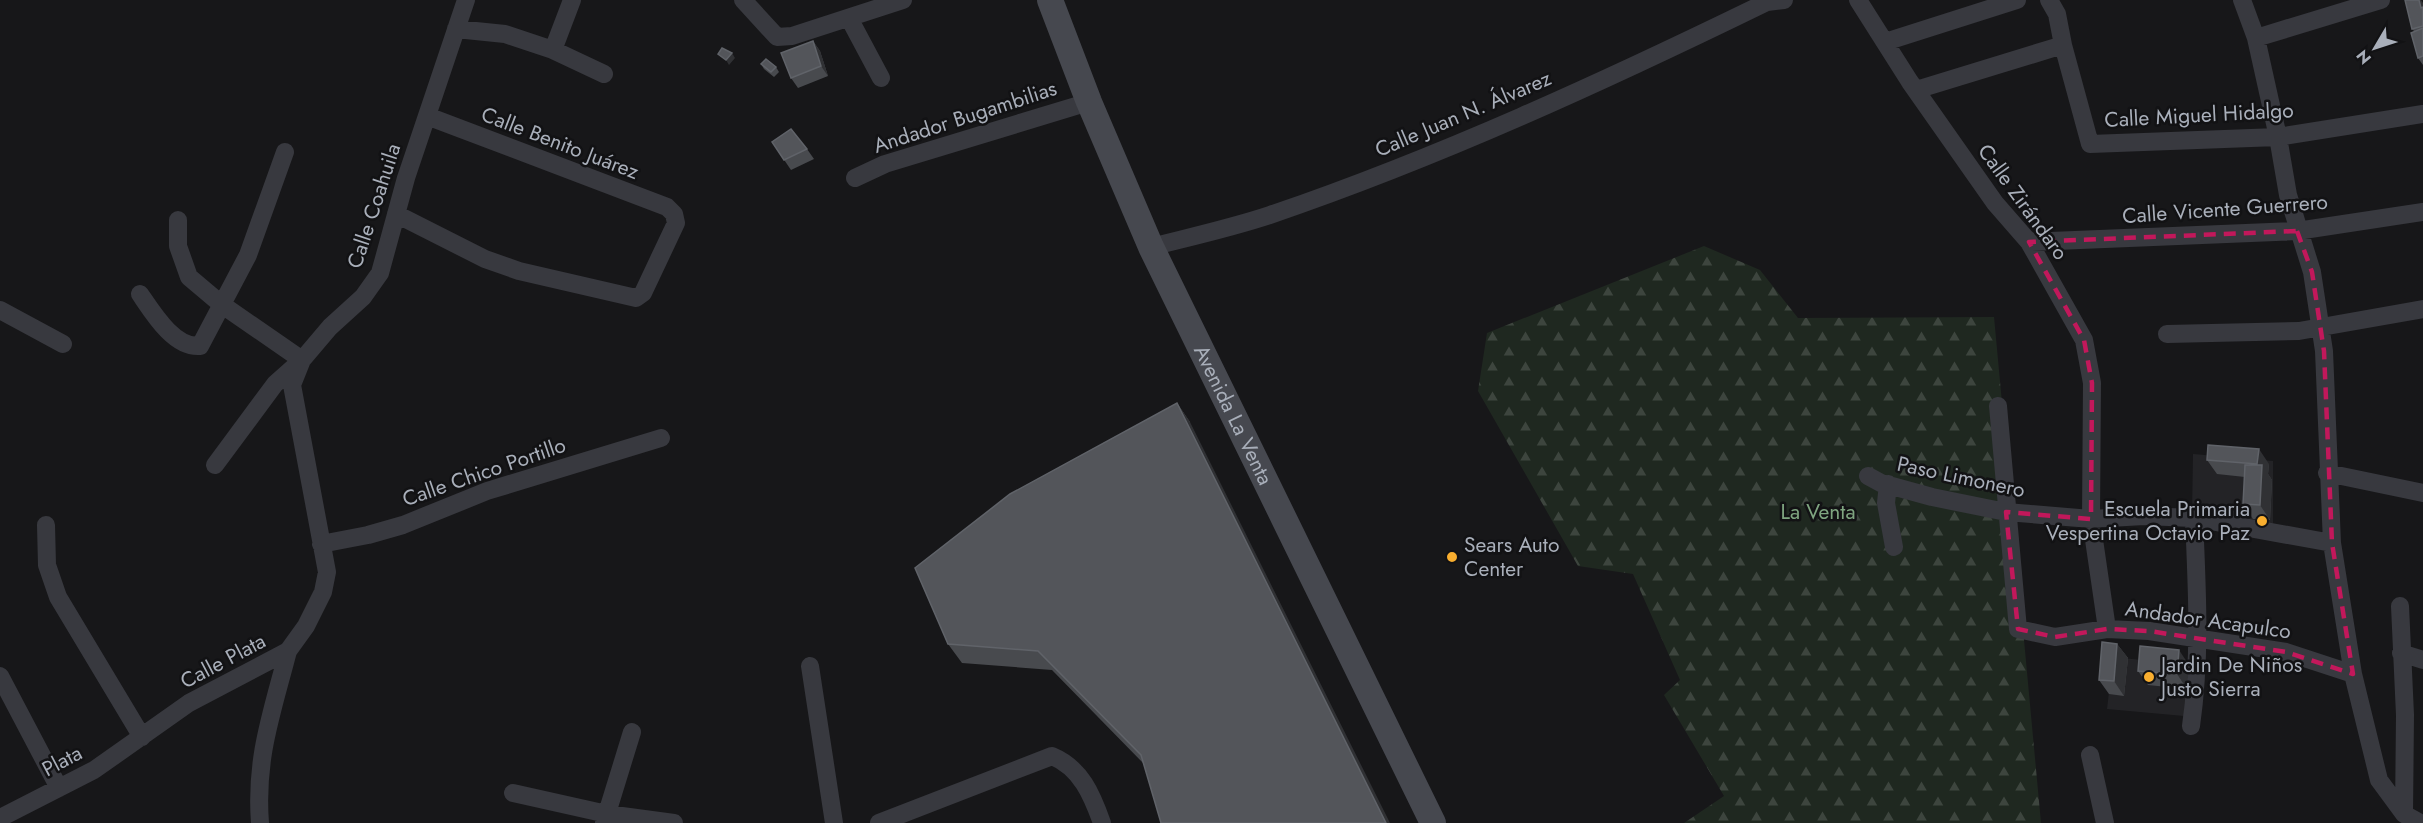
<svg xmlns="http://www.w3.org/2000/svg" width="2423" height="823" viewBox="0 0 2423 823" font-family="Jost,sans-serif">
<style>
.built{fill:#232326}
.forest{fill:url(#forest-firs)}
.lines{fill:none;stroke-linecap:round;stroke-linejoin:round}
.minor{stroke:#38393f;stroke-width:18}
.secondary{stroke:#46484f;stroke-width:26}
.wall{fill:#484a4e}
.shaded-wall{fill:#303134}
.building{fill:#53555a;stroke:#606369;stroke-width:1.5}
.marked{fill:none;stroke:#c2185b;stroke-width:4.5;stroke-dasharray:12 8;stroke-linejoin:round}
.poi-dot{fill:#f9ae2f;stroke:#121214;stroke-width:2}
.labels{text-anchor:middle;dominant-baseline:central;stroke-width:5;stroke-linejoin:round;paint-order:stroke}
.street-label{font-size:21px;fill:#a9afba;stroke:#121214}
.poi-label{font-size:21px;fill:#a9afba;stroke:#121214;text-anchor:start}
.park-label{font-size:21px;fill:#7fa580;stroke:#121214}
</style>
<defs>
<pattern id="forest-firs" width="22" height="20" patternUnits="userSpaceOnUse" patternTransform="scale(1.5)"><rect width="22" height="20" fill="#1f2820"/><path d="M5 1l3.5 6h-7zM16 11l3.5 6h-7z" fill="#3d453e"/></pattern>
</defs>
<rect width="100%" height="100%" fill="#171719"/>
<path class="built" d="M2193,454L2273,461V526L2192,514Z
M2113,657L2189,665L2184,716L2107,709Z"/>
<path class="forest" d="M1704,246L1760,270L1798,318L1994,317L2041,823H1684L1724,796L1664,695L1680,680L1633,574L1578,566L1478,391L1487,333Z"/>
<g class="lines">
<path class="minor" d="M743,0L777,37L792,36L903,0
M1858,0L1910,82L1995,203L2029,242L2084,340L2092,383L2091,519L2107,629
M2049,0L2057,14L2063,45L2090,144L2278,137L2423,114
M2242,0L2256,38L2278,137L2288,195L2312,272L2324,351L2332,543L2353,674L2379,780L2404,814L2420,823
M849,18L881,78
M456,29L505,34L553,50L604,74
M2256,38L2381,0
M1885,42L2017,0
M553,50L572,0
M1916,90L2063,45
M855,178L885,164L1089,102
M396,214L485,259L519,271L636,298L643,293L676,223L674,214L667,207L427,116
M178,220V246L189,277L221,304L302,360L275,384L215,465
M2029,242L2297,231L2423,212
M1151,247C1190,237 1231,228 1270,215C1440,157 1605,81 1767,2L1784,0
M140,294C153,313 174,348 200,346L248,255L285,152
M0,310L63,344
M2167,334L2299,331L2423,309
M1998,406L2018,629L2055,637L2107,629L2149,631L2286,652L2353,674
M2327,473L2423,493
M1868,476L1881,483L1932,497L2006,512L2091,519L2144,516L2194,518L2332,543
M1888,484L1886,503L1894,547
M46,525L47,565L58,597L142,737
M321,544L368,535L403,525L487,491L661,438
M2400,606L2405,715L2404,814
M2401,653L2423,660
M810,666L834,823
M0,676L59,788
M2191,726C2201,657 2197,588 2194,518
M2090,755L2105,823
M513,793L607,814L674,823
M0,818L94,770L189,703L288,651L306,626L323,592L327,572L292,385L302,360L330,327L363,297L380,273L406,178L466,0
M260,823C255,758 272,713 288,651
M604,823L632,732
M879,823L1052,756C1081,768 1092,795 1102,823"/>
<path class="secondary" id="s1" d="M1050,0L1089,102L1151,247L1433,823"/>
</g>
<path class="wall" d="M2423,3V65L2418,58L2414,31L2412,29Z
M813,41L820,51L828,76L798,88L791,78Z
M761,64L776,67L779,72L774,77L764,69Z
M772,142L807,149L814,159L791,170Z
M1177,403L1190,422L1143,763L1052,670L962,663L948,644Z
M2207,460L2269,464L2268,474L2272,480L2270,520L2253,519L2243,504L2245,477L2217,474Z
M2117,644L2128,658L2124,696L2109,694L2099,680Z
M2189,665L2187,689L2148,685L2138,671Z"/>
<path class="shaded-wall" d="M2419,0H2421L2423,3V11L2421,8Z
M813,41L820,51L828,76L821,66Z
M732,53L735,58L729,65L726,60Z
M1177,403L1190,422L1390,823H1386Z
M2259,449L2269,464L2268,474L2272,480L2270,520L2260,505L2261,470L2257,464Z
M2117,644L2128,658L2124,696L2114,681Z
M2179,650L2189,665L2187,689L2177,674Z"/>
<path class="building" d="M2405,0H2419L2421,8L2423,7V26L2412,29Z
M2423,28V56L2418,58L2411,33Z
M813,41L821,66L791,78L781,53Z
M722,48L732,53L726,60L718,54Z
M766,59L776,67L771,72L761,64Z
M791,129L807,149L784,160L772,142Z
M1177,403L1386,823H1161L1141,755L1038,651L948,644L915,568L1010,494Z
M2208,445L2259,449L2257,464L2207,460Z
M2245,465H2262L2260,505L2243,504Z
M2102,642L2117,644L2114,681L2099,680Z
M2140,646L2179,650L2177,674L2138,671Z"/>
<path class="marked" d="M2297,231L2312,272L2324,351L2332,543L2353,674L2286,652L2149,631L2107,629L2055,637L2018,629L2006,512L2091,519L2092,383L2084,340L2029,242Z"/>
<g class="poi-dot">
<circle cx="2262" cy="521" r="6"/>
<circle cx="1452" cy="557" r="6"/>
<circle cx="2149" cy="677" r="6"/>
</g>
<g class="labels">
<g class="street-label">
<text transform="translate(1463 114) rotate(-23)">Calle Juan N. Álvarez</text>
<text transform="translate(2199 115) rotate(-3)">Calle Miguel Hidalgo</text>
<text transform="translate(965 117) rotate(-18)">Andador Bugambilias</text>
<text transform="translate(560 143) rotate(21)">Calle Benito Juárez</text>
<text transform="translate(2023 202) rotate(54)">Calle Zirándaro</text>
<text transform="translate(374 206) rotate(-72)">Calle Coahuila</text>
<text transform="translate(2225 209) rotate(-4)">Calle Vicente Guerrero</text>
<text stroke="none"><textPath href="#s1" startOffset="454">Avenida La Venta</textPath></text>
<text transform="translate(484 472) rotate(-19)">Calle Chico Portillo</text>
<text transform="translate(1961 477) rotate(12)">Paso Limonero</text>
<text transform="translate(2208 620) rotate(8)">Andador Acapulco</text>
<text transform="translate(223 661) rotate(-28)">Calle Plata</text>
<text transform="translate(62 761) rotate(-28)">Plata</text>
</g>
<g class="poi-label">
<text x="2250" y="509" text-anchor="end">Escuela Primaria<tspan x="2250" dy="24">Vespertina Octavio Paz</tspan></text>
<text x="1464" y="545">Sears Auto<tspan x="1464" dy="24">Center</tspan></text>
<text x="2161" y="665">Jardin De Niños<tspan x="2161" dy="24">Justo Sierra</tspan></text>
</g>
<g class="park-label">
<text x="1818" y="512">La Venta</text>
</g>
</g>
<g transform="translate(2375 48) rotate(231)" stroke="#121214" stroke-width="4.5" paint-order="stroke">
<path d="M0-4.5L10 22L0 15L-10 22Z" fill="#a9afba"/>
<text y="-9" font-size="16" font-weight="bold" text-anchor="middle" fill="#a9afba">N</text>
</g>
</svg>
